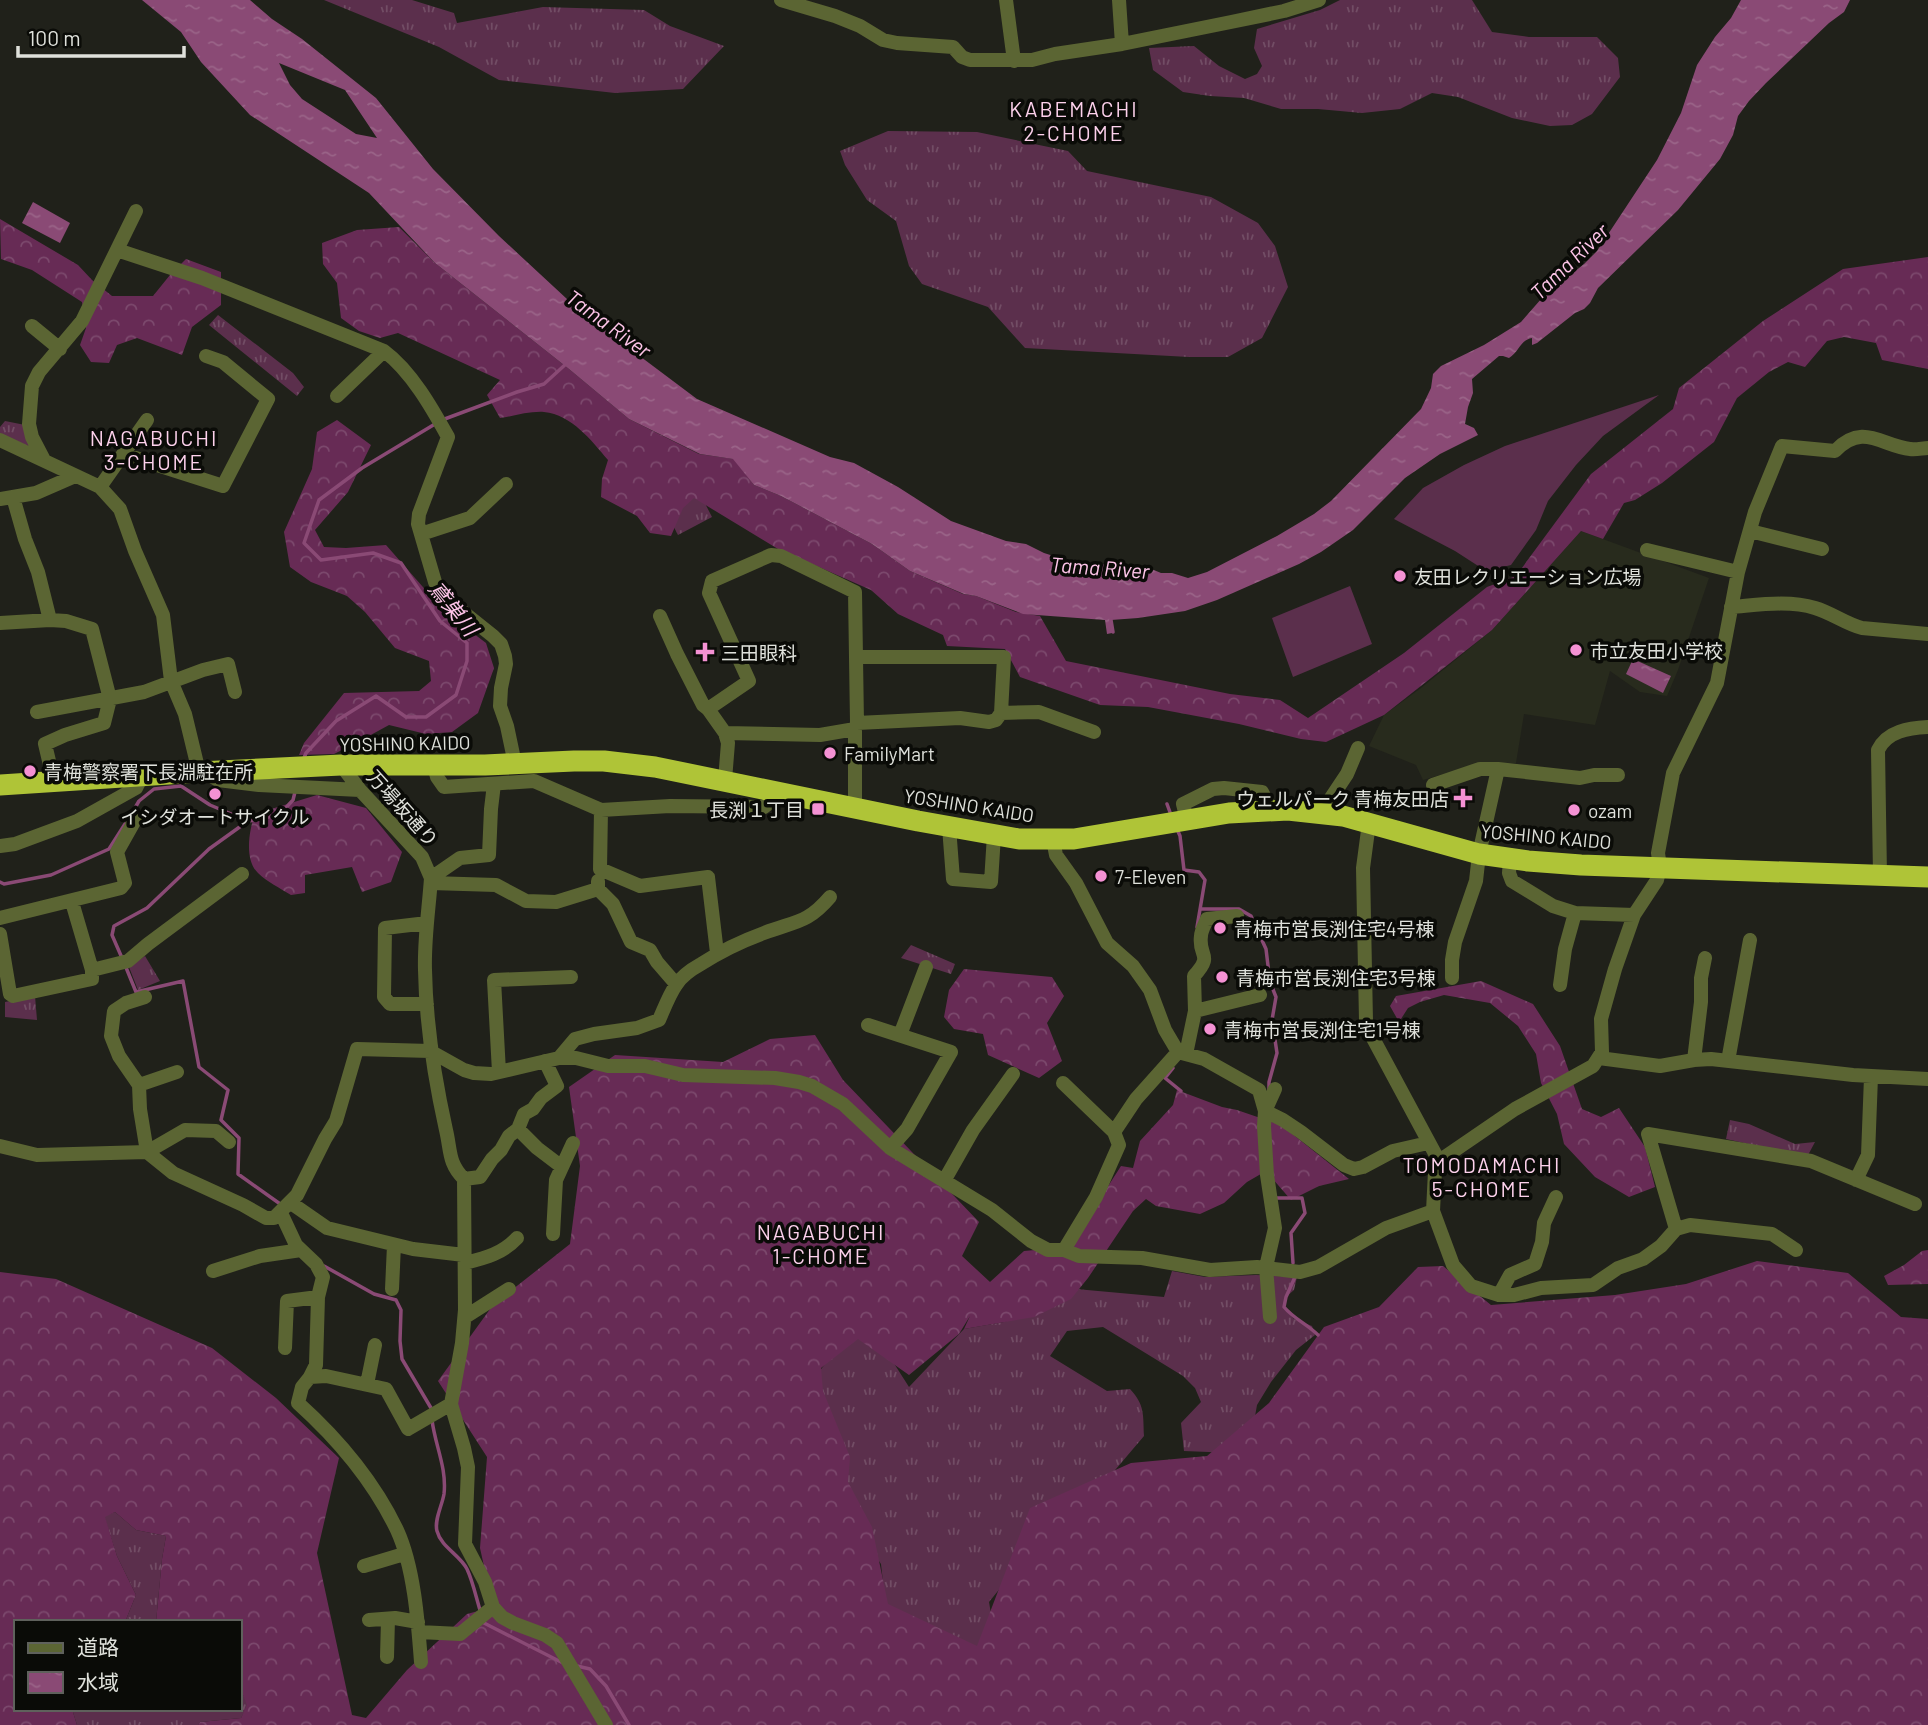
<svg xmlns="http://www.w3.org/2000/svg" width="1928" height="1725" viewBox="0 0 1928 1725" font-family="Barlow,'Noto Sans JP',sans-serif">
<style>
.built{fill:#282b1d}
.grass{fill:url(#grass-tufts)}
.forest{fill:url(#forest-crowns)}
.garden{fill:#5b2f4c}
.water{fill:url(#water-ripples);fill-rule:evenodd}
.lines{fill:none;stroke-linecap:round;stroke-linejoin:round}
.stream{stroke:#8a4a75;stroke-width:3.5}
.minor{stroke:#5b6533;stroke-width:14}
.highway{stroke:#afc437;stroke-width:21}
.poi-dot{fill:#f491d3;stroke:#0a0b07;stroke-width:2.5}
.labels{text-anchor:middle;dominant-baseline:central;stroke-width:7;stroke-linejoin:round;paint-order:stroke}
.poi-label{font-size:19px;fill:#dfe1db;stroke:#0a0b07;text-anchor:start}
.street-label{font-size:19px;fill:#dfe1db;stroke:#0a0b07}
.neighbourhood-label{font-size:21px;letter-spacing:2px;fill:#fdd1ec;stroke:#0a0b07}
.water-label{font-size:21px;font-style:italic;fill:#fec5e9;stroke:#0a0b07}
</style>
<defs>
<pattern id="grass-tufts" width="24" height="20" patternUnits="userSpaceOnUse" patternTransform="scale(1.75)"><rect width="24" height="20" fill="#5b2f4c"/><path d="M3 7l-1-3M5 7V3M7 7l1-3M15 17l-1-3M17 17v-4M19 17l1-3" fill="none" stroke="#724d65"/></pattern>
<pattern id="forest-crowns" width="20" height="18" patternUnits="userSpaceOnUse" patternTransform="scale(1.75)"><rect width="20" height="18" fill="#672b55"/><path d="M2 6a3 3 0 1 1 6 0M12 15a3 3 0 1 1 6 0" fill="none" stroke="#7c496d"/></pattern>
<pattern id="water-ripples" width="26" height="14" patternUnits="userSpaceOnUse" patternTransform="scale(1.75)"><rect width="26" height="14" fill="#8a4a75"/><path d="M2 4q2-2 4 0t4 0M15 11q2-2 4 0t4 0" fill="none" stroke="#9a6488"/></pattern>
</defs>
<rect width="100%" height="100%" fill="#20211a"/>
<path class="built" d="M1581,531L1709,578L1678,670L1667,696L1640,692L1610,671L1595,725L1524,714L1516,763H1483L1423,780L1416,765L1369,746L1384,715L1421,688L1492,630Z"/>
<path class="grass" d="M324,0H412L454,13L457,23L543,7L644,10L670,26L724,46L683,89L615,93L499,80L439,47Z
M1340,0H1472L1492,32L1529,37H1597L1618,58L1620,77L1592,114L1572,125L1550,126L1512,118L1458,97L1432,93L1400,109L1362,113L1318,109H1281L1244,98L1210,96L1183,92L1153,70L1149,48L1194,46L1219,66L1245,79L1257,74L1262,66L1254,48L1257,29L1320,10Z
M888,131L977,132L1068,151L1087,171L1211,197L1258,223L1275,246L1288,287L1262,338L1228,357H1189L1025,348L988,307L922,284L909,266L896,221L867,200L845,165L840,151Z
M218,315L293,373L304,387L297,396L209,325Z
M5,421L25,425L35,449L0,434V427Z
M695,484L712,517L678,535L661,502Z
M911,945L955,964L951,974L901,958Z
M145,956L160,981L138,990L129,967Z
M35,996L37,1020L5,1017V1002Z
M1730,1120L1749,1124L1795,1144L1815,1142L1807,1157L1726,1139Z
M1172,1271L1205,1277L1256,1275L1297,1277L1294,1290L1286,1297L1284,1307L1294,1319L1312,1326L1315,1335L1296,1350L1271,1382L1257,1405L1252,1433L1234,1453L1184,1451L1181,1423L1201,1402L1195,1388L1183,1376L1103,1327L1067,1331L1050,1356L1107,1391L1130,1389C1145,1405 1143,1415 1144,1436L1099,1489L1010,1576L989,1602L992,1620L979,1656L886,1608L881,1564L864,1539L808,1385L854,1329L879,1340L909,1387L964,1329L1004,1322L1028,1314L1076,1289L1164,1297Z
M115,1512L136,1530L166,1536L162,1559L156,1622H125L136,1595L117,1556L104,1516Z
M240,1687L248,1705L241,1718L200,1722L198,1725H77L72,1709H240Z"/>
<path class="forest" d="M0,219L78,265L92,280L112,296H153L170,275L186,259L221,272V305L192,327L182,355L137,338L117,345L109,363L91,362L80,345L86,328L82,302L32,270L1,259Z
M399,227L435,263L569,369L629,419L699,454L734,459L754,485L781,496L872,544L910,571L963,594L976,596L1016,612L1040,616L1066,661L1230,694L1280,700L1308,718L1404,653L1487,587L1516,576L1591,474L1673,409L1679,388L1763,321L1843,269L1928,257V369L1882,360L1876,343L1844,337L1827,341L1805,367L1788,362L1769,372L1737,398L1714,442L1662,483L1635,500L1624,503L1603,539L1581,531L1492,630L1384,715L1326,742L1301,739L1239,724L1148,707L1100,705L1020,677L1005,649L947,646L943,635L898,614L871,590L778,549L694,498L683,508L671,536L650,533L637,516L601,497L602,479L608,460C591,440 572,415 544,412C530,411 514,416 500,418L487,395L500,380L398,333L380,338L359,331L341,318L337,283L323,264L322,243L357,230Z
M337,420L371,445L348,492L315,530L324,547L346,548L386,545L444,611L486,643L494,668L478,713L452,732L426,734L389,725L367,737L364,746L342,750L334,754L299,755L304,743L344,693L419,691L431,681L429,661L395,648L365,612L347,596L311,582L290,567L284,532L312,469L317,432Z
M317,795L366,808L402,852L391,882L362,892L352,867L305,875V893L291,895C280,888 267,882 258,873C244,860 249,830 255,814Z
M964,969L1052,977L1064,996L1047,1023L1062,1061L1039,1078L988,1055L983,1034L954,1029L944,1017L949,990Z
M1481,981L1533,1004L1560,1046L1582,1109L1601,1117L1619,1108L1645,1147L1655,1187L1629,1197L1595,1177L1564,1144L1557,1114L1541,1083L1536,1054L1518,1026L1490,1003L1444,995L1420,1002L1408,1008L1399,1022L1390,1006L1396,996Z
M815,1035L843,1080L979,1222L962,1256L990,1282L1024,1251L1069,1247L1121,1166L1133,1168L1140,1141L1173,1105L1177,1090L1222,1107L1237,1110L1281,1125L1349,1179L1319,1186L1291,1200L1266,1171L1247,1182L1224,1203L1200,1214L1156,1206L1146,1199L1133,1211L1088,1278L1071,1299L1034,1317L964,1329L970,1316L959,1334L909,1375L858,1339L821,1368L823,1391L850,1457L848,1482L872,1527L888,1604L977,1646L1030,1508L1131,1463L1207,1456L1269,1403L1324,1327L1379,1307L1418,1267L1443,1266L1491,1305L1615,1295L1686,1284L1757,1261L1848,1273L1901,1317L1928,1319V1725H198L200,1722L241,1718L247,1705L240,1687V1622H156L162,1559L166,1536L136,1530L115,1512L105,1517L117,1556L136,1595L125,1622H16V1709H72L77,1725H0V1272L56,1279L212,1348L276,1398L339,1458L317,1553L352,1715L366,1718L407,1670L467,1614L493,1607L480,1548L487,1457L438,1381L493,1305L570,1244L580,1166L569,1087L615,1055L723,1062L770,1039Z
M1928,1250V1284L1888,1285L1884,1276L1904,1265L1922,1251Z"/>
<path class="garden" d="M1659,395L1603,436L1576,465L1548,501L1536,530L1511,565L1486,571L1455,551L1394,519L1423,488L1464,465L1505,446Z
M1350,586L1372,644L1293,677L1272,618Z"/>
<path class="water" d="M142,0H250L272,19L302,39L376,98L433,169L499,236L581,312L697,399L830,457L854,463L898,487L951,521L1006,541L1026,544L1044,553L1066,560L1098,565L1119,563L1134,569L1149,568L1161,573H1172L1188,578L1207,572L1277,536L1314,514L1331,501L1421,409L1431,388L1433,374L1441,366L1484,345L1521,322L1542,298L1584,264L1597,251L1657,160L1681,113L1697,65L1715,37L1731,18L1741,0H1850L1844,12L1829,23L1766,83L1749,101L1738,116L1733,135L1720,159L1678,210L1598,288L1590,303L1584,309L1575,313L1537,343L1532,345V338C1520,340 1519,352 1509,358L1503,356H1499L1472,379L1473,393L1468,407L1465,424L1474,428L1478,435L1440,454L1405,478L1353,530L1321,552L1299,564L1217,600L1185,611L1138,618L1111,620L1112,633L1107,634L1105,620L1023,614L976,596L964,594L910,571L872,544L781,496L754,485L733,459L700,454L629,419L569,369L435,263L369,193L250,115L201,62L181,32ZM279,63L345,90L377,138L356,134L302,99L290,85Z
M33,202L70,223L60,243L22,223Z
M1633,659L1671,676L1663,693L1626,674Z"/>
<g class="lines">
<path class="stream" d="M442,420L517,392L544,384L567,363
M1111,620L1113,632
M304,758L306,753L336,721L376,696L406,717H426L456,695L467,661V643L440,621L401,563L373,553L321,560L304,543L319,500L362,468L435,424
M1167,804L1171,815
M129,818L139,801L154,789L181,786L210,805L248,821
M1177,829L1180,836L1184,870L1199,872L1205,880L1197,927
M0,882L4,884L51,875L109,849L125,824
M1201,909H1239L1251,916L1266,949L1270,982L1276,997L1272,1020L1277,1053L1269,1082V1090
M122,958L112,935L114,926L147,908L209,849L248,821L263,819L282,812L293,800L295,792
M125,965L136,992L183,981L199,1067L228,1090L221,1120L239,1138L238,1174L283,1206
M1173,1068L1165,1078L1181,1091
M1275,1198H1302L1305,1213L1291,1233L1293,1263
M324,1266L374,1294L396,1300L401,1310L400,1341L402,1359L431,1408V1412
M1295,1277L1286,1297L1284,1307C1294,1319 1307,1324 1318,1335
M432,1420C435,1445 447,1468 444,1494C442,1506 434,1520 437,1531C441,1547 460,1555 467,1569C473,1582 476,1597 480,1610
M483,1621L484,1623L563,1663
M577,1666L590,1669L606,1686L629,1725"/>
<path class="minor" d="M781,0L835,16L860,26L883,40L897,43L953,47L962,57L970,60H1032L1055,54L1122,44L1231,22L1284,11L1319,0
M1006,0L1014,61
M1119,0L1122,44
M117,250L202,278L384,351C411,371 432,408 448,437L419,514L418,524L435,582L443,596L493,636L501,644L505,656L506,664L501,688L500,706L507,726L515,764
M32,326L60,349
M337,396L384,351
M0,440L100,487L120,509L135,551L163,615L171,681L185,714L199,772
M123,454L223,486L268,399L223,362L206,356
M44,460L32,437L29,424L32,386L39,372L82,321L136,211
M100,487L147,420
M13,497L25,539L38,572L50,620
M0,499L36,493L75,476
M1750,531L1822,549
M421,534L470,518L506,484
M1647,550L1738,572
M1731,607C1758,605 1789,600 1815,608C1832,613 1846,624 1862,628L1928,634
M660,616L677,654L703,705L708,709
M0,623L50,620L66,621L92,629L110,699L104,723L65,735L45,744L54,782
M37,712L144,692L203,670L228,664L235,692
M1001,713L1039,712L1094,732
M857,723L960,718L989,722L996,720L1001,713L1004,657H857
M725,733L820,735L855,729
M341,765L360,790L422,857L431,878
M434,766L437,777L444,787L534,781L601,810L670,806L764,807L783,792
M211,776L218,780L259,785L360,790
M725,780L728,743L725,733L708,709L749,681L709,593L712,581L771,555L781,556L855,592L857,723L855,729V808
M494,784L491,809L489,855L460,858L431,878C429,908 424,939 425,970C426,1025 434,1076 446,1130C451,1151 448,1163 464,1179L465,1310L462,1343L451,1404L464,1448L468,1467L465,1544L485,1582L493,1607L502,1617L513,1623L545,1635L557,1643L606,1725
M1433,785L1480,769H1498L1580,778L1594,775H1618
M601,810L600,869L640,886L708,877L717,953
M1321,813L1347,774L1358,748
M1187,820L1183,804L1213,789L1224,788L1262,792L1271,809
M1369,823L1363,868L1366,1021L1368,1029L1439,1161
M949,827L953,879L991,882L994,835
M1053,840L1056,855L1076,883L1107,943L1133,966L1150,990L1165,1030L1178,1052L1204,1059L1259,1090L1265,1111L1264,1126L1267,1175L1275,1228L1266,1267L1270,1317
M0,846L15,844L77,821L136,788L142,776
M1510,859L1509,873L1512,881L1553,906L1575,913L1634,915
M1880,875L1878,750C1887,731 1909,728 1928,727
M598,881V889L613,904L631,942L650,950L657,962L676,984
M431,883L496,885L526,901L556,902L598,889
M0,918L121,888L125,883L117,852L135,820
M0,934L10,994L13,996L92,979V970L72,902
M92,970L128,961L148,944L242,874
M1452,978V960L1455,942L1476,881L1479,854L1498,769
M1560,985L1565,949L1575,913
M145,997L126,1003L114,1011L111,1036L119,1056L139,1085L140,1109L147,1152L185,1130L216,1131L229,1142
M427,1004H390L384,997L385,928L427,923
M1195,1011L1260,995
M868,1025L951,1052L907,1129L890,1148
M900,1035L926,967
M1186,1054L1195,1011L1194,976C1214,954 1198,957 1201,936C1201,931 1205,924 1207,919L1237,916
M559,1058H576L608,1066H645L683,1075L775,1078L799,1082L812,1086L843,1104L890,1148L992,1210L1031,1241L1048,1250H1064L1079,1256L1142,1258L1210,1270L1257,1267L1300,1272L1318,1267L1386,1228L1433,1211L1435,1171L1439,1161L1515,1109L1593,1066L1602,1052L1601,1019L1615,969L1634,915L1657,880L1660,867L1658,853L1673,773L1717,683L1738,572L1755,512L1782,446L1835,451C1863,422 1882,446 1910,449C1916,450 1923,448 1928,448
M1599,1058L1660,1066L1694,1060L1711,1059L1853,1075L1928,1079
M1694,1060L1701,1002V978L1705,958
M1728,1061L1750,940
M499,1072L494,980L571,977
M1063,1083L1114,1132L1119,1145L1096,1197L1064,1250
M139,1085L177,1072
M1275,1089L1265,1111L1283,1120L1301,1132L1344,1165L1354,1169L1363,1167L1393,1151L1428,1143
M518,1129L537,1148L562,1167
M1114,1132L1136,1099L1178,1052
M0,1146L37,1155L147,1152L173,1173L243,1205L266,1218H274L297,1195L325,1139L336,1121L357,1049L430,1051L464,1070L474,1073L491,1074L559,1058L575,1039L594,1034L637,1028L659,1020C664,1009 669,995 676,985C681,977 692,969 701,964C721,951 742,941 764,933C795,921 807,924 830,897
M464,1179L480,1177L492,1159L501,1150L509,1136L518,1129L524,1114L533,1109L541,1098L557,1086L545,1061
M1856,1180L1868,1155L1871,1077
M944,1181L973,1130L1013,1074
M291,1203L327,1228L413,1249L464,1255
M1433,1211L1453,1265L1471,1286L1499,1295H1514L1541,1288L1593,1285L1618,1268L1643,1259L1661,1246L1676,1229L1690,1225L1772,1234L1796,1250
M281,1213L296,1245L316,1264L323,1277L318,1297L316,1365L310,1377L302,1387L298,1403C338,1439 374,1482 397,1530C414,1567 418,1622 421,1662
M1676,1229L1648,1134L1811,1161L1915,1204
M553,1234L556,1180L573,1143
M465,1263C485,1258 502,1254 517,1238
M213,1271L260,1256L301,1250
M392,1289L394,1245
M1499,1295L1510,1275L1535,1264L1542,1242L1544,1223L1556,1197
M465,1317L509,1289
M285,1348L287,1301L318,1297
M310,1377L326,1376L386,1389L408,1429L451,1404
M367,1384L375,1345
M364,1566L404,1554
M369,1620L395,1618L418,1622
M419,1632L460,1634L493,1607
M387,1657L388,1619"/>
<path class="highway" d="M0,785L199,772L341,765H485L574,761H604L655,767L918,821L1019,839H1074L1229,813L1288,810L1343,816L1479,854L1528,861L1581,865L1928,877"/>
</g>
<g class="poi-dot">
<circle cx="1400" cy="576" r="7"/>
<circle cx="1576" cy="650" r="7"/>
<path d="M701.5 641.5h7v7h7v7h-7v7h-7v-7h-7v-7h7z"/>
<circle cx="830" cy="753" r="7"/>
<circle cx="30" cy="771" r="7"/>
<circle cx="215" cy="794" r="7"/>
<path d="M1459.5 787.5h7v7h7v7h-7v7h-7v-7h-7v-7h7z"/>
<rect x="811" y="802" width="14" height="14" rx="3.5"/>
<circle cx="1574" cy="810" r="7"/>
<circle cx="1101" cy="876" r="7"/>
<circle cx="1220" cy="928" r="7"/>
<circle cx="1222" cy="977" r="7"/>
<circle cx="1210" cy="1029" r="7"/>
</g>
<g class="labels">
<g class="poi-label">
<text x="1414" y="576">友田レクリエーション広場</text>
<text x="1590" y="650">市立友田小学校</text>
<text x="721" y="652">三田眼科</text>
<text x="844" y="753">FamilyMart</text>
<text x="44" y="771">青梅警察署下長淵駐在所</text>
<text x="1449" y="798" text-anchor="end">ウェルパーク 青梅友田店</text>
<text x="804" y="809" text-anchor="end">長渕１丁目</text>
<text x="1588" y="810">ozam</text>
<text x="215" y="816" text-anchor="middle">イシダオートサイクル</text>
<text x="1115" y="876">7-Eleven</text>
<text x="1234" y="928">青梅市営長渕住宅4号棟</text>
<text x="1236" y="977">青梅市営長渕住宅3号棟</text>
<text x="1224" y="1029">青梅市営長渕住宅1号棟</text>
</g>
<g class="street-label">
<text transform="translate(405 743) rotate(-1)">YOSHINO KAIDO</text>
<text transform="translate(969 805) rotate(9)">YOSHINO KAIDO</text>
<text transform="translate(403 808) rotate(48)">万場坂通り</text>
<text transform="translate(1546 836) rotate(5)">YOSHINO KAIDO</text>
</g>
<g class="neighbourhood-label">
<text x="1074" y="108">KABEMACHI<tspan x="1074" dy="24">2-CHOME</tspan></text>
<text x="154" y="437">NAGABUCHI<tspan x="154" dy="24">3-CHOME</tspan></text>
<text x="1482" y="1164">TOMODAMACHI<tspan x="1482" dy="24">5-CHOME</tspan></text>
<text x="821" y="1231">NAGABUCHI<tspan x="821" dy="24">1-CHOME</tspan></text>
</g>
<g class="water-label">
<text transform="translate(1569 261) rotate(-44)">Tama River</text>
<text transform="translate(609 323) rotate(36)">Tama River</text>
<text transform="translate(1100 567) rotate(4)">Tama River</text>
<text transform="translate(454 608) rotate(51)">鳶巣川</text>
</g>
</g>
<rect x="14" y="1620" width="228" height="91" fill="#0a0b07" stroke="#5f615c" stroke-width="2"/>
<rect x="28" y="1643" width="35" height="10" fill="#5b6533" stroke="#5f615c" stroke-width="2"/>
<text x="77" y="1655" font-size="21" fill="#dfe1db">道路</text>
<rect x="28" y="1672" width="35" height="21" fill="url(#water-ripples)" stroke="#5f615c" stroke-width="2"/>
<text x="77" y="1690" font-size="21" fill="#dfe1db">水域</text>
<path d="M18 46v10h166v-10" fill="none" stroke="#dfe1db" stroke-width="3.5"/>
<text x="28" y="46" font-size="21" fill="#dfe1db" stroke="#0a0b07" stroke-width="5" paint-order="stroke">100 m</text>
</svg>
